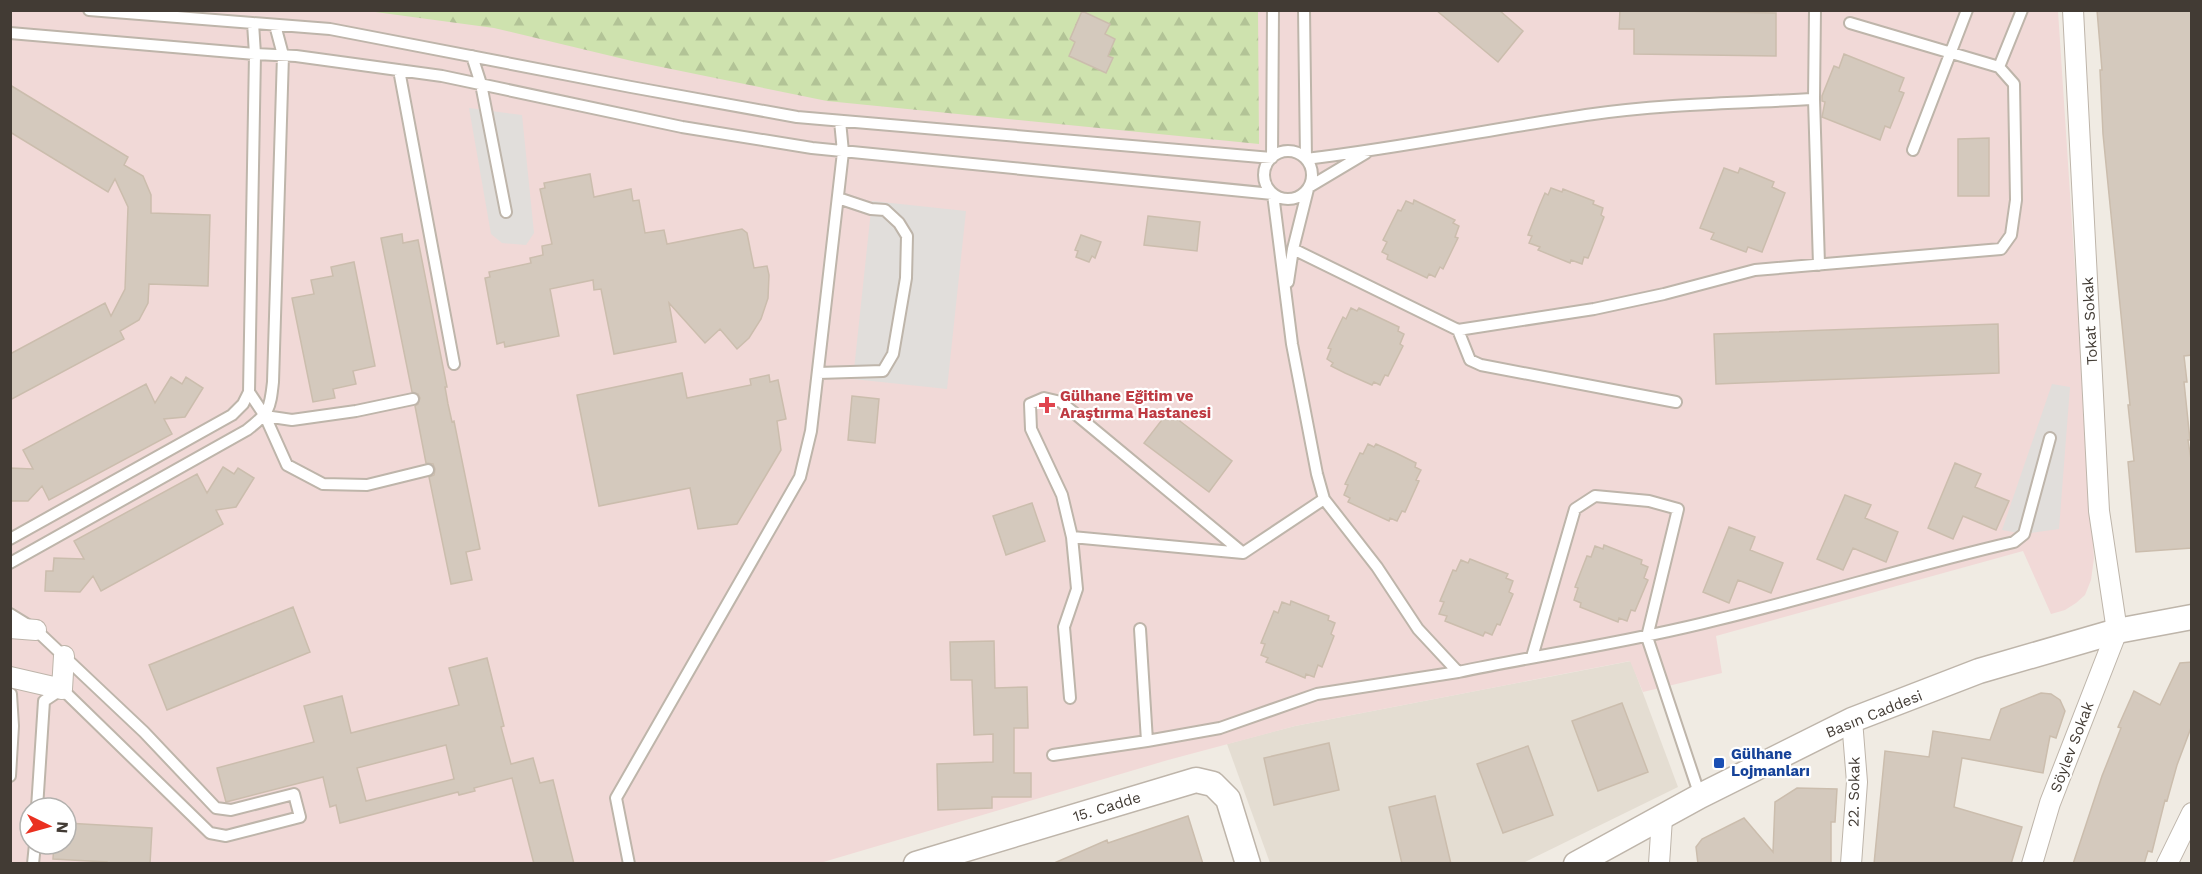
<svg xmlns="http://www.w3.org/2000/svg" width="2202" height="874" viewBox="0 0 2202 874" font-family="'Work Sans',sans-serif">
<style>
.residential{fill:#e4ddd2}
.medical{fill:#f1d9d7;fill-rule:evenodd}
.forest{fill:url(#forest-firs)}
.parking{fill:#e1dedb}
.building{fill:#d4c9bd;stroke:#cbbdad;stroke-width:1.5;fill-rule:evenodd}
.lines{fill:none;stroke-linecap:round;stroke-linejoin:round}
.service-casing{stroke:#beb5aa;stroke-width:14}
.minor-casing{stroke:#beb5aa;stroke-width:22}
.tertiary-casing{stroke:#beb5aa;stroke-width:27}
.service{stroke:#fff;stroke-width:10}
.minor{stroke:#fff;stroke-width:20}
.tertiary{stroke:#fff;stroke-width:24}
.health-dot{fill:#e0444e;stroke:#fff;stroke-width:2}
.transit-dot{fill:#1a4fb4;stroke:#fff;stroke-width:2}
.labels{text-anchor:middle;dominant-baseline:central;stroke-width:4.5;stroke-linejoin:round;paint-order:stroke}
.street-label{font-size:15px;fill:#423b34;stroke:#fff}
.health-label{font-size:15px;font-weight:bold;fill:#be3a42;stroke:#fff;text-anchor:start}
.transit-label{font-size:15px;font-weight:bold;fill:#164399;stroke:#fff;text-anchor:start}
</style>
<defs>
<pattern id="forest-firs" width="22" height="20" patternUnits="userSpaceOnUse" patternTransform="scale(1.5)"><rect width="22" height="20" fill="#cee2ae"/><path d="M5 1l3.5 6h-7zM16 11l3.5 6h-7z" fill="#b2c396"/></pattern>
</defs>
<rect width="100%" height="100%" fill="#f0ebe3"/>
<path class="residential" d="M1631,661L1678,787L1523,863H1270L1227,744L1295,726Z"/>
<path class="medical" d="M10,11H2058L2094,558L2091,580L2085,595L2076,603L2065,610L2051,614L2023,551L1716,636L1722,673L1643,692L1630,661L1295,726L1168,760L820,863H11ZM30,808H66V844H30Z"/>
<path class="forest" d="M368,11H1258L1259,144L827,101L632,61L494,28Z"/>
<path class="parking" d="M469,108L522,115L534,233L526,245L502,243L491,234Z
M872,201L966,211L947,389L853,379Z
M2052,384L2070,387L2059,529L2024,534L2002,530Z"/>
<path class="building" d="M1436,10H1499L1523,31L1498,62Z
M1620,10L1776,13V56L1634,54V29H1619Z
M2097,10H2192V355L2184,356L2187,382H2184L2190,440H2188L2192,466V548L2136,552L2128,462L2134,461L2128,405H2130L2103,134L2100,70H2102Z
M1082,11L1110,24L1105,34L1115,39L1108,56L1113,58L1106,73L1069,56L1075,42L1070,39Z
M1844,54L1904,78L1899,91L1904,93L1890,128L1885,126L1880,140L1822,117L1825,102L1822,101V96L1834,66L1839,68Z
M10,85L128,157L124,165L143,176L151,195V213L210,215L208,286L149,284L148,303L139,320L120,331L124,339L10,400V354L105,303L111,316L125,289L128,207L115,179L108,192L10,132Z
M1989,138V196H1958V139Z
M1724,168L1738,173L1740,168L1774,182L1772,187L1785,193L1762,252L1748,247L1746,252L1711,239L1714,233L1700,228Z
M590,174L594,197L631,189L633,201L639,200L645,233L664,230L667,244L742,229L747,233L754,268L767,266L769,275L768,298L761,319L749,338L737,349L720,329L705,343L669,303L676,342L614,354L601,289L594,290L593,280L550,289L559,336L505,347L504,342L497,344L485,278L490,277L489,272L531,263L530,258L543,255L542,246L552,244L540,189L545,188L544,183Z
M1551,188L1562,192L1563,189L1594,201L1593,204L1603,208L1601,215L1604,217L1591,251L1588,258L1584,257L1582,264L1571,260L1570,263L1538,250L1540,247L1529,243L1532,236L1528,235L1539,207L1545,193L1548,195Z
M1414,200L1455,220L1453,223L1459,226L1455,237L1458,238L1443,269L1440,267L1435,277L1429,274L1427,278L1387,259L1388,255L1382,252L1387,242L1383,240L1398,210L1401,211L1406,201L1413,204Z
M1148,216L1200,222L1197,251L1144,245Z
M402,234L403,243L418,240L447,387H445L448,404L452,422L454,421L480,549L466,552L472,580L451,584L429,477L434,475L435,469L433,464L426,463L415,406L418,404L420,398L418,394L412,392L381,238Z
M1081,235L1101,242L1095,258L1092,256L1089,262L1076,257L1078,251L1075,250Z
M354,262L375,366L353,371L356,384L333,389L335,398L313,402L292,298L314,294L311,280L333,276L331,267Z
M1351,308L1357,311L1359,308L1399,327L1398,331L1404,334L1400,344L1403,346L1388,376L1385,375L1380,385L1374,382L1372,385L1345,373L1331,366L1333,363L1327,359L1331,349L1328,348L1343,317L1346,319Z
M1998,324L1999,373L1716,384L1714,334Z
M682,373L687,398L751,385L750,379L769,375L770,382L778,380L786,419L777,421L781,450L737,524L698,529L690,488L599,506L577,395Z
M171,377L182,384L186,377L203,388L185,417L164,419L172,434L49,500L42,486L28,501H10V468L33,469L23,450L146,384L155,403Z
M852,396L879,399L875,443L848,440Z
M1168,412L1232,461L1209,492L1144,443Z
M1368,444L1374,447L1376,444L1396,453L1416,463L1415,467L1421,470L1416,480L1419,481L1405,512L1402,511L1397,521L1390,518L1389,521L1348,502L1350,498L1344,495L1348,485L1345,484L1360,453L1363,454Z
M1955,463L1981,474L1975,487L2009,501L1996,530L1963,516L1953,539L1928,528Z
M223,467L234,474L238,468L254,478L236,507L216,510L223,524L101,591L93,576L80,592L45,591L46,571H53L54,558L84,559L74,541L197,474L207,493Z
M1845,495L1871,505L1865,518L1898,532L1886,562L1853,548L1843,570L1817,559Z
M1032,503L1045,541L1006,555L993,516Z
M1729,527L1755,537L1750,550L1783,563L1771,593L1738,580L1729,603L1703,592Z
M1604,545L1642,560L1641,564L1648,567L1644,578L1648,580L1635,611L1631,610L1627,621L1619,618L1618,622L1580,607L1581,603L1574,600L1578,588L1575,587L1587,556L1591,557L1595,546L1603,549Z
M1470,559L1508,574L1506,578L1513,581L1509,592L1513,594L1500,625L1497,624L1492,635L1485,632L1483,636L1445,621L1447,616L1439,614L1444,602L1440,601L1453,570L1456,571L1461,560L1468,563Z
M1291,601L1329,616L1328,620L1335,623L1331,634L1334,636L1322,667L1318,665L1314,677L1306,674L1305,678L1291,672L1266,662L1268,658L1261,655L1265,644L1261,643L1274,611L1278,613L1282,602L1290,605Z
M293,607L310,652L167,710L149,665Z
M994,641L995,688L1027,687L1028,728H1014V773H1031V797H992V808L938,810L937,764L993,762V734L974,735L972,680H951L950,642Z
M487,658L504,726L501,727L511,764L533,758L540,783L553,780L574,864H534L512,778L474,788L475,791L459,795L458,792L340,823L336,805L330,807L323,777L226,802L217,768L314,742L304,706L342,696L351,733L459,705L449,668ZM446,745L454,779L366,801L357,768Z
M2192,662V725L2177,765L2167,801L2165,800L2152,852L2148,851L2144,864H2073L2102,776L2121,728L2118,727L2134,691L2160,705L2180,663Z
M2041,693L2051,694L2060,700L2065,711L2056,738L2050,736L2043,773L1962,758L1954,807L2022,827L2011,864H1874L1885,751L1929,757L1933,731L1990,740L2001,709Z
M1622,703L1648,772L1598,791L1572,721Z
M1329,743L1339,790L1274,805L1264,758Z
M1528,746L1553,815L1503,833L1477,764Z
M1797,788L1837,789L1835,822H1831V864H1698L1696,847L1702,839L1744,818L1773,852L1775,802Z
M1435,796L1451,864H1402L1389,807Z
M1188,816L1203,864H1052L1107,840L1108,843Z
M66,823L152,828L150,864H107V862L53,859L54,844H66Z"/>
<g class="lines">
<g class="service-casing">
<path id="service" d="M89,10L330,29L631,87L797,117L1272,158L1273,10
M1304,10L1306,159C1400,148 1492,129 1586,115C1661,104 1738,103 1814,99L1815,10
M10,33L255,54L296,56L442,76L682,127L812,148L1273,194L1292,344L1317,474L1324,499L1377,567L1418,629L1458,672C1544,654 1631,642 1716,620C1816,596 1914,565 2014,542L2024,534L2050,438
M472,56L481,84L506,212
M1999,67L2022,10
M399,70L454,364
M1814,99L1819,265
M1913,150L1967,10
M1264 175a24 24 0 1 1 48 0a24 24 0 1 1-48 0Z
M1309,187L1366,153
M1293,249L1458,330L1594,309L1664,294L1755,270L2001,249L2011,235L2016,200L2014,84L1999,67L1850,23
M1288,282L1293,249L1308,189
M1458,330L1470,360L1481,365L1676,402
M818,373L883,371L893,354L906,278L907,236L899,223L885,210L871,209L838,198
M249,392L265,416L287,465L323,484L367,485L428,470
M265,416L292,420L356,411L413,399
M1072,537L1243,553L1324,499
M10,539L232,415L243,404L249,392L255,54L253,23
M10,563L247,430C269,413 270,410 273,382L283,55L275,25
M10,614L36,630L144,732L216,808L231,810L294,794L300,817L226,836L210,833L62,689L44,701L37,808
M1140,629L1147,741L1220,728L1317,694L1458,672
M1532,657L1575,509L1595,496L1649,501L1678,509L1647,637L1700,796
M1070,698L1064,627L1077,589L1072,537L1062,495L1031,429L1030,404L1044,398L1061,402L1243,553
M1053,755L1147,741
M10,776L13,726L11,694
M33,864L35,844
M629,864L616,798L800,477L811,431L843,152L840,121"/>
</g>
<g class="minor-casing">
<path id="minor" d="M10,628L36,630
M10,677L62,689L64,656
M1659,864L1662,818
M1851,864L1857,782L1852,720
M2032,864L2050,803L2117,631L2099,511L2073,10
M2167,864L2192,813"/>
</g>
<g class="tertiary-casing">
<path id="tertiary" d="M916,864L1196,780L1213,784L1228,799L1248,864
M1576,864L1700,796L1852,720L1979,671L2117,631L2192,617"/>
</g>
<use href="#service" class="service"/>
<use href="#minor" class="minor"/>
<use href="#tertiary" class="tertiary"/>
</g>
<path class="health-dot" d="M1044 396h6v6h6v6h-6v6h-6v-6h-6v-6h6z"/>
<rect class="transit-dot" x="1713" y="757" width="12" height="12" rx="3"/>
<g class="labels">
<g class="street-label">
<text transform="translate(2090 321) rotate(-93)">Tokat Sokak</text>
<text transform="translate(1874 714) rotate(-22)">Basın Caddesi</text>
<text transform="translate(2072 747) rotate(-69)">Söylev Sokak</text>
<text transform="translate(1854 792) rotate(-89)">22. Sokak</text>
<text transform="translate(1107 807) rotate(-17)">15. Cadde</text>
</g>
<g class="health-label">
<text x="1060" y="396">Gülhane Eğitim ve<tspan x="1060" dy="17">Araştırma Hastanesi</tspan></text>
</g>
<g class="transit-label">
<text x="1731" y="754">Gülhane<tspan x="1731" dy="17">Lojmanları</tspan></text>
</g>
</g>
<rect width="2202" height="874" fill="none" stroke="#423b34" stroke-width="24"/>
<g transform="translate(48 826) rotate(95)"><circle r="28" fill="#ffffff" stroke="#b3b1ae" stroke-width="1.5"/>
<path d="M0-4.5L10 22L0 15L-10 22Z" fill="#ea3020"/>
<text y="-9" font-size="16" font-weight="bold" text-anchor="middle" fill="#423b34">N</text>
</g>
</svg>
